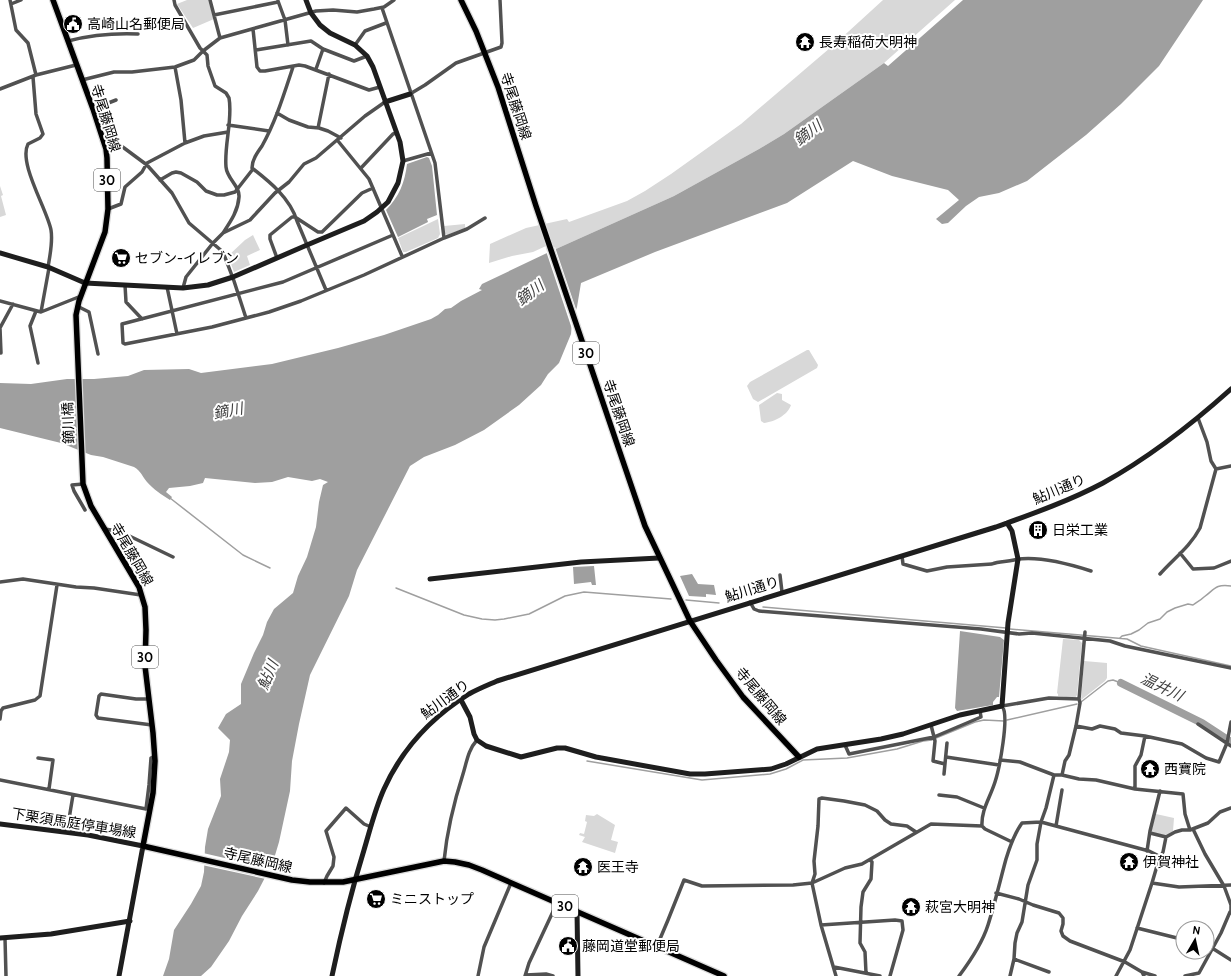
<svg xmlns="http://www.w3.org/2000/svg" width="1231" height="976" viewBox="0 0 1231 976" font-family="Cabin,'Noto Sans JP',sans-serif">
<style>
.green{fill:#d8d8d8}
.water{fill:#9f9f9f}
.pier{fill:#fff}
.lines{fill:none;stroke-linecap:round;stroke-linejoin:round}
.stream{stroke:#9f9f9f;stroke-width:1.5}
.river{stroke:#9f9f9f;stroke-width:8}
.primary-casing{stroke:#dbdbdb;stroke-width:8}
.street{stroke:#515151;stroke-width:3.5}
.secondary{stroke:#1e1e1e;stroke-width:5}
.primary{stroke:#000;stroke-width:5.5}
.labels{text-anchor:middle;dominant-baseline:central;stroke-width:4;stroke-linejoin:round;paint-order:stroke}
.shield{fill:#fff;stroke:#4c4c4c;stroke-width:1}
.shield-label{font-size:13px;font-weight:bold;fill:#000}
.poi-label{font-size:14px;fill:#000;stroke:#fff;text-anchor:start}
.street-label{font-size:14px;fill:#000;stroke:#fff}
.water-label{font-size:15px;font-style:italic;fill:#404040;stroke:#fff}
</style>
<rect width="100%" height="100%" fill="#fff"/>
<path class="green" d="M187,0H208L214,19L193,28L177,4Z
M883,0H955L884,63L784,134L759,149L674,196L547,253L546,246L533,252L512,256L489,263L490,244L526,228L567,219L569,222L627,201L645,191L671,174L741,124L837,42Z
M0,186L3,195L1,196L6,215L0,217Z
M438,219L440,234L438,238L406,252H403L398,238Z
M465,224V228L447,235L444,233V226Z
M253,235L260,250L247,256L250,265L234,272L228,256L245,240Z
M807,350H809L818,365L817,368L758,402L753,399L747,386L750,382Z
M777,393L782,394V400L791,405C788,415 774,422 764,423L761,421L759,405Z
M1063,639L1079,640L1082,643L1077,695L1075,698L1058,696V694L1057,693Z
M1084,661L1107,663V678L1105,681L1081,700Z
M597,814L615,825L611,840L618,842L615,853L582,842L585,837L579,835L580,833L584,834L587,822L585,821L586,815L594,816Z
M1156,814L1174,818L1173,831L1167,836L1151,832Z"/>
<path class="water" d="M963,0H1203L1159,66L1121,104L1086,135L1027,181L999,193L979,197L966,206L948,223L942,224L936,219L959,200L948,190L892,176L853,161L787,203L655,252L581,283L577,307L572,322L571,334L559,363L548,374L541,385L519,405L484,430L455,445L424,457L410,466L357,570L349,596L310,675L299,724L292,761L290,791L279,842L273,862L258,891L242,916L229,941L211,967L201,976H163L169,959L174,930L191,904L201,886L204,872L205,847L208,829L221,796L220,779L229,752L230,740L218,728L226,714L241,704V684L254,653L263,635L267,622L274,609L293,593L298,576L307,557L316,527L319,502L323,485L328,482L320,479L312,481L288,477L272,482L255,483L205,478L203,483L190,486L169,488L166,492L172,497L170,500C162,495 153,489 147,482C142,476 141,471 134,467L103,457L91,455L61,443L0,428V383L31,384L67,379H94L128,376L144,370L189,369L201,373L272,364L338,348L384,335L431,319L438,315L445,309L451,308L461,301L482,290L479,289L482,284L547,253L674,196L759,149L784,134L884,63L888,66Z
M427,157L429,158L432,166L437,215L427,219L428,222L398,237L386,210C399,197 405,182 407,164Z
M594,566L596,585H592L591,582L574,584L573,567Z
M692,574L698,584L714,585L716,595L706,594V597L689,596L680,576Z
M960,631L1000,637L1004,640L999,697H997L993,702V705L957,711L955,708Z"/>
<path class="pier" d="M555,247L577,312L574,322L573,332L546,251Z
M203,853L272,869L266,879L202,865Z"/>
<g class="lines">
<path class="stream" d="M170,498L243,555L270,568
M396,588L464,615L482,619L495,620L504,619L529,614L565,596L584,592L671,599
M686,600L719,603
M763,607L1006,628
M1010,629L1127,639L1141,646L1231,666
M1120,638L1122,636L1131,634L1139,630L1148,623L1160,619L1167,612L1175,608L1188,604L1193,605C1197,602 1201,600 1204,597C1215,589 1215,584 1231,586
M1081,702L1108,681L1113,680L1121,683
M1007,720L1077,704
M936,738L975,722L984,720L1004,721
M587,761L702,780L770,774L786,769L803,760L847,758L897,749L923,741L932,740"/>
<path class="river" d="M1121,683L1202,723L1231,742"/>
<g class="primary-casing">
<path id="primary" d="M53,0L93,109L106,149L107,158L108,209L105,232L79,301L76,315L83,484L91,506L139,587L145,607L146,630L145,666L153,733L155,761L153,793L143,846L292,880L310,882H343L444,861L455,862L469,865L482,870L724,976
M461,0L476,31L498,87L536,206L645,526L690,621L716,660L743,697L799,757"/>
</g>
<path class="street" d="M10,0L16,30L28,43L36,75
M174,0L175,5L200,48L207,55L208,66L215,86L226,93L229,98C233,119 224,145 226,167C227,179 240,186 239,197C238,211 231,221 223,233
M210,0L220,38
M278,1L285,20L288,45
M11,4L21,0
M382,8L435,163L444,238
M214,15L278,2
M253,29L257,67L260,71H265L299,65L305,66L369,90L380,87
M68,41C91,35 114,33 138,34
M355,45L365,31L386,23
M256,50L311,41L323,49L354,61L367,56
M175,67L181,100L185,143
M293,67C284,94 276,121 262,146C257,153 252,160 252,168C270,182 290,198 297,221L326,290
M316,69L323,49
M33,77L36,114L43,134L40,138L28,144C18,163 47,209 51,230C53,242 50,255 48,267
M82,80L114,72H132L175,67L194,60L203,51L220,38L316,11L333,10L357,12L374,9L384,7L394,0
M0,89L36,75L76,65
M410,94L425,85L456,63L501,47L502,43L500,0
M93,109L116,100
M277,113L289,120L308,127L319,128L328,131L341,138
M228,125L269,131
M318,128L329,74
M338,141L369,179L402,256
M106,149L120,145L147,165L172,193L189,223L223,252L234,281L246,318
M403,161L431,153
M361,168L393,134L396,133
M160,180L172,173L176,172L181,173L197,182L206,191L217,195H224L235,192L253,169
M108,209L121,204L125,187L142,172L147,163L185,143L204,136L228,132
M393,235L283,282L122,324L123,343L125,344L212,327L269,312L301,301L364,275L444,238L467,229L485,218
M277,258L270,239V235L292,217H295L318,232H322L362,193L373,188
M125,285L126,302L142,319
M167,287L177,334
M183,288L186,277L213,243L223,233L250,220L275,193L289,182L304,164L316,158L365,116L385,102
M0,301L41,312L81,296
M77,307L81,308L89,312L98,354
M36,311L30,326L38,363
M41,312L49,268
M1,353L0,328L13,304
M1198,418L1207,442L1211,461L1216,469
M83,484L72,485L74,491L85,510
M104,529L119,531L173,557
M1180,553L1193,569L1214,568L1231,561
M902,556L903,564L927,571L947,567L992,564C999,561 1006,562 1014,560C1036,555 1069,564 1091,571
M1160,574C1173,559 1190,547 1200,528L1216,469L1231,466
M780,575L782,592
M0,582L23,579L76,587L94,588L141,595
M750,602L754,609L759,611L981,629L1019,634L1032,633L1110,641L1125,646L1231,668
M149,699H136L101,694L99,696L96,715L98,718L152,725
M0,719L1,711L3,708L35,700L40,696L57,585
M1198,724L1231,746
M931,725L935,741L933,761L945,764
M1076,726L1092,729L1100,726L1115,729L1121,733L1145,736L1182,744L1206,758L1219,762L1227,743L1231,722
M845,745L849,754L934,737L981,717L980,711
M946,757L999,765
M38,758L53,760L49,789
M1000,760L1020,762L1054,775H1062L1065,761L1069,755L1076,726L1080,703L1079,699L1085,632
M944,774L947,743
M1062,775L1079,779L1096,780L1135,789L1183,794L1185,814L1190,830
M0,780L146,809L149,785L151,758L155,756
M1135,789V766L1141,755L1145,736
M939,795L957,797L984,808
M982,826C981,810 990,798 995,782C999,770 1010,715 1002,706L1049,698L1079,699
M1056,826L1062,790
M1193,829L1205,854L1224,886L1231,905V913
M67,831L73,795
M1150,833L1166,837
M1147,851L1150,831L1160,791
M1159,859L1163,852L1166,837L1175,832L1182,830H1190L1208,823L1220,812L1231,808
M444,861C447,831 454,802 463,774C467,761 468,750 477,740
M324,883L327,876L333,866L334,857L326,831L346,808L364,824L371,827
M996,893L1019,899L1033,905L1059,913L1063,918V924L1061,931L1063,936L1070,941L1125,962L1142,972L1144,976
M821,925L895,920L902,921L903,930L890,976
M1137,928L1177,938L1183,941
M5,938L6,976
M657,946L668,920L684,880L702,886L793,885L812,883L845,868L862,864L931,824L982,826L985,829L1012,842
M1212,948L1231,960
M1014,959L1049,972
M834,967L880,976
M1142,972L1155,976
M866,973L865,952L860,943L861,907L863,892L871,879L872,862L870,860
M526,975L546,974L553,976
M478,976L484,947L511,883
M525,976L529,963L557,903
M836,976L821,925L812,883L815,874L814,861L818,826L819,799L822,798L844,801L865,805L877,811L885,820L891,824L907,826L916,832
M959,976C971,960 982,944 988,925C995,903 1000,881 1006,859C1010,846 1014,834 1022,823L1041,822L1149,851L1157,855L1159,859L1152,883L1179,887L1231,885
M1010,976L1014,959L1015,943L1017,933L1022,922L1028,885L1037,860V844L1041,822L1046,808L1054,775
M1116,976L1130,950L1152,883
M1185,976L1199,973L1221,933L1230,912"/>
<path class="secondary" d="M385,102L410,94
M0,253L48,267L85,283L183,288L208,285L233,277L307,245L364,221L377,212L388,202L398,183L403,161L400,142L373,67L367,56L355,45L330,33L320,25L311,13L306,0
M430,579L581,562L659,558
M461,700L470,717L474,734L477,740L486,746L521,757L557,748H565L596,757L690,774H705L771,769L786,764L817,749L881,739L903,734L960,715L1002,706L1008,623L1018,559L1012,531L1007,523
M0,824L88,835L143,846L119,976
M577,911L578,976
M0,938L51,934L130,921
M332,976C341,933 351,892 364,850C370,830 375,809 384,789C402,749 432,717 469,694C478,689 488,685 497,681L996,527C1032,514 1069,501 1103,483C1150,457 1192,424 1231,389"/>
<use href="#primary" class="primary"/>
</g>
<defs>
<g id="civic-disc" transform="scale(1)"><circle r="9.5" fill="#000" stroke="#fff"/><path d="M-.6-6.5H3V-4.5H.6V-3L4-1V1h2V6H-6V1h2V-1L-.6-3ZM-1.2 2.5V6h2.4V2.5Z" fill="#fff"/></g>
<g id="temple-disc" transform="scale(1)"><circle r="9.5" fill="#000" stroke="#fff"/><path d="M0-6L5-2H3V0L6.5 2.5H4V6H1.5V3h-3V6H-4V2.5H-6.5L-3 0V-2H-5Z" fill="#fff"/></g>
<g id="supermarket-disc" transform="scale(1)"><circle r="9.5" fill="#000" stroke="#fff"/><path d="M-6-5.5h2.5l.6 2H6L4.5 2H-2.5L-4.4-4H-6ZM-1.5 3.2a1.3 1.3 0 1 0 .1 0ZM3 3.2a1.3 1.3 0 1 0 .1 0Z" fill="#fff"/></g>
<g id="building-disc" transform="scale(1)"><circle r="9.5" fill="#000" stroke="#fff"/><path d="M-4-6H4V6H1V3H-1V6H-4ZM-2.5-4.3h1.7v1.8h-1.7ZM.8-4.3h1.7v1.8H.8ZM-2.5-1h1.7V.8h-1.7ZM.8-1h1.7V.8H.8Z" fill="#fff"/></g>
</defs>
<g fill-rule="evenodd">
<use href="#civic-disc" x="73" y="24"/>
<use href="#temple-disc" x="805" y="42"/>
<use href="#supermarket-disc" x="121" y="258"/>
<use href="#building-disc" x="1038" y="530"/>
<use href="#temple-disc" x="1150" y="769"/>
<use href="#temple-disc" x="1129" y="862"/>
<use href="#temple-disc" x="583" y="867"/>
<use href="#supermarket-disc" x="376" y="899"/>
<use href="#temple-disc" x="911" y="907"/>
<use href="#civic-disc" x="568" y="946"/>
</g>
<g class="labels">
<g class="shield">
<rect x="94" y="169" width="26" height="22" rx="3"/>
<rect x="573" y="342" width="26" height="22" rx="3"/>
<rect x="132" y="646" width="26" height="22" rx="3"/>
<rect x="552" y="895" width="26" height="22" rx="3"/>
</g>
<g class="shield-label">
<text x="107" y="180">30</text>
<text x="586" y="353">30</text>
<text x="145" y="657">30</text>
<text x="565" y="906">30</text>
</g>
<g class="poi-label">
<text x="87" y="24">高崎山名郵便局</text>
<text x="819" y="42">長寿稲荷大明神</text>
<text x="135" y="258">セブン-イレブン</text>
<text x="1052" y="530">日栄工業</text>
<text x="1164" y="769">西寶院</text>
<text x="1143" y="862">伊賀神社</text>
<text x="597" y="867">医王寺</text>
<text x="390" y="899">ミニストップ</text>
<text x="925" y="907">萩宮大明神</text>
<text x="582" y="946">藤岡道堂郵便局</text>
</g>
<g class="street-label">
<text transform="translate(516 106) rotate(72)">寺尾藤岡線</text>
<text transform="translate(106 118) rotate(73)">寺尾藤岡線</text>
<text transform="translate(619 413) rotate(71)">寺尾藤岡線</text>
<text transform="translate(68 423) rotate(-92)">鏑川橋</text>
<text transform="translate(1059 489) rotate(-23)">鮎川通り</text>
<text transform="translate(132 554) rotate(60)">寺尾藤岡線</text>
<text transform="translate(752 589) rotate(-17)">鮎川通り</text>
<text transform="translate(761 696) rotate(50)">寺尾藤岡線</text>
<text transform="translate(445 699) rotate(-36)">鮎川通り</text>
<text transform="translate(74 823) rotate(9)">下栗須馬庭停車場線</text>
<text transform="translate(258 860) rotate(13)">寺尾藤岡線</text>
</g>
<g class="water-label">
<text transform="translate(808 133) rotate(-37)">鏑川</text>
<text transform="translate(530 293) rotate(-37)">鏑川</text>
<text transform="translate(228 411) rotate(-11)">鏑川</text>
<text transform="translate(268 675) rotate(-67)">鮎川</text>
<text transform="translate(1162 687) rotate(26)">温井川</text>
</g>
</g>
<g transform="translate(1195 940) rotate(9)"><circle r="19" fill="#ffffff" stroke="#999999"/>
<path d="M0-3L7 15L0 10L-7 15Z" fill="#000000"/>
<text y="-6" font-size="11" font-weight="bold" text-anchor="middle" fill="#000000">N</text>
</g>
</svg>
